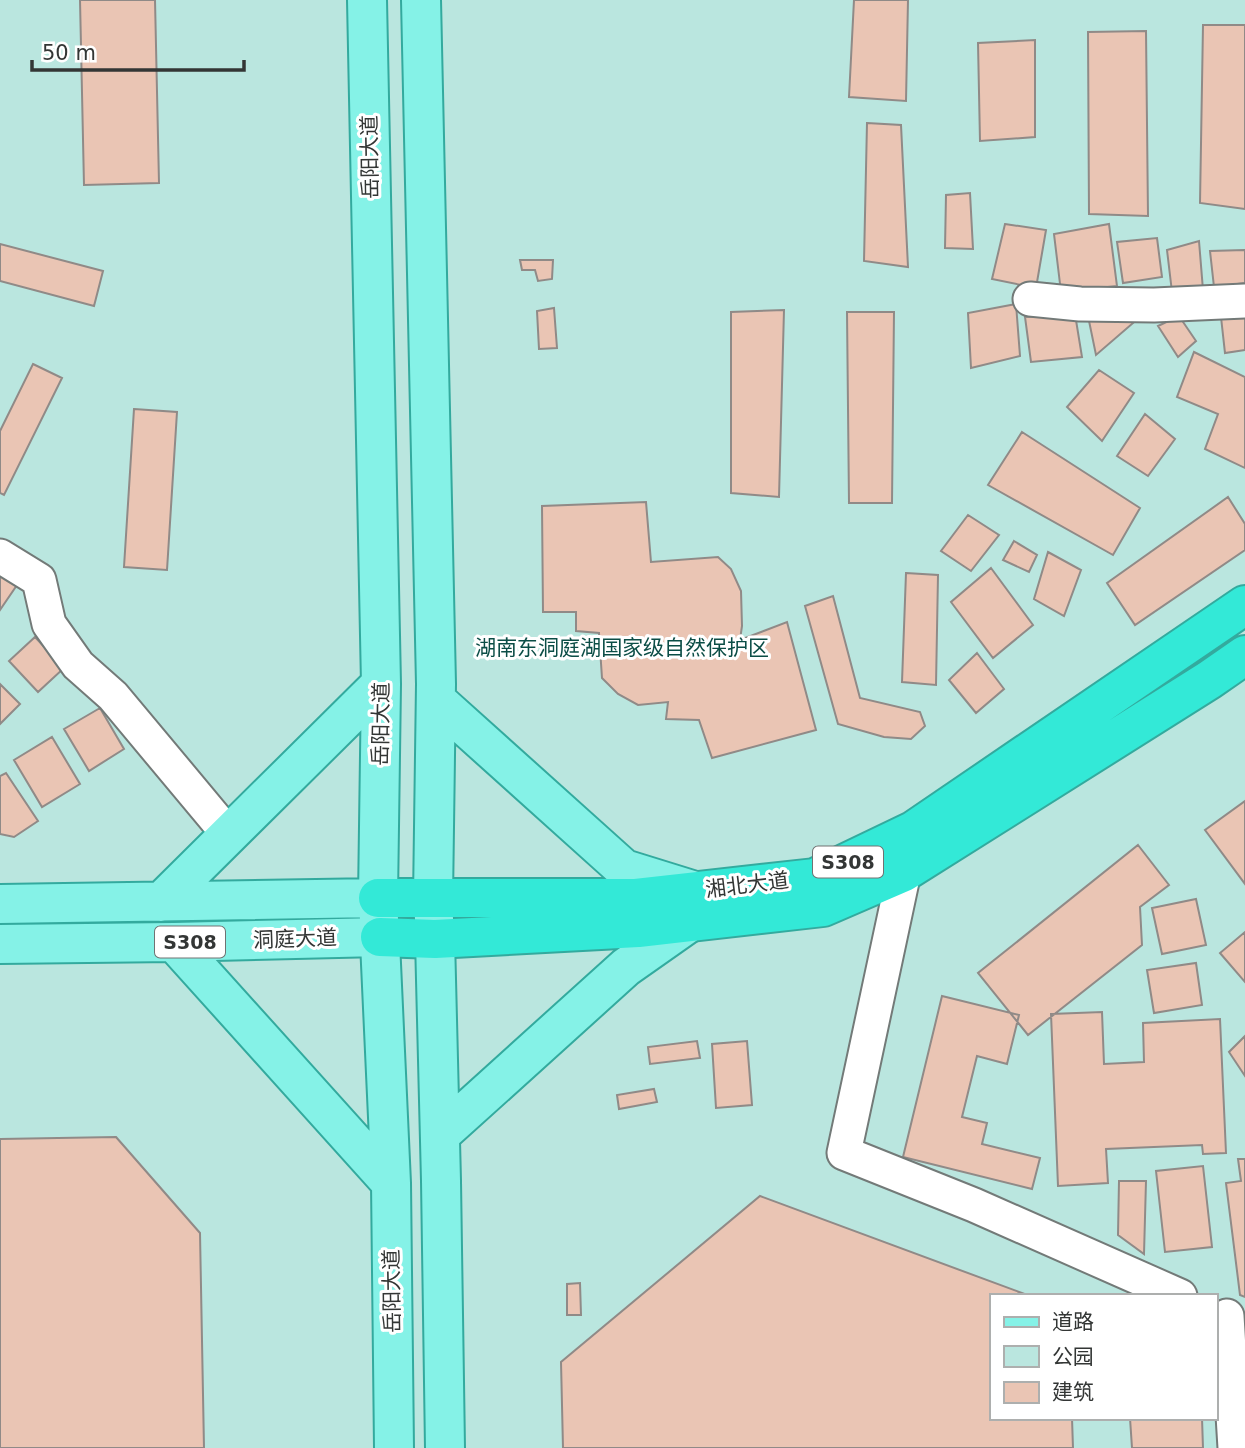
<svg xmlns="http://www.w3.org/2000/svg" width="1245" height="1448" viewBox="0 0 1245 1448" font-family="'DejaVu Sans','Noto Sans SC',sans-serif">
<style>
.green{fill:#bae6df;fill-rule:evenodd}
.building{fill:#eac5b4;stroke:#908a87;stroke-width:2}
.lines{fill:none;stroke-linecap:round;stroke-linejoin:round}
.street-casing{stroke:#737a78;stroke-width:37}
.primary-casing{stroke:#33aa9e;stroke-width:42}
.highway-casing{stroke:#33aa9e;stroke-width:42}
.street{stroke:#fff;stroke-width:33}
.primary{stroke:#85f2e7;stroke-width:38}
.highway{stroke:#33e9d7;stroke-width:38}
.labels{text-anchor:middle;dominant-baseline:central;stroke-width:6;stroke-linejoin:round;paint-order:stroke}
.shield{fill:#fff;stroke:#707272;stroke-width:2}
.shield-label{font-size:19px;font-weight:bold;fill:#333635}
.street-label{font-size:21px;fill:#333635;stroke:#fff}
.park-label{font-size:21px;fill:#0b4d46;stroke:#fff}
</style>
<rect width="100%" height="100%" fill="#f0f8f6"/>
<path class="green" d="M0,0H1245V1448H0ZM991,1296H1215V1418H991Z"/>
<path class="building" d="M80,0H155L159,183L84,185Z
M854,0H908L906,101L849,97Z
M1203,25H1245V209L1200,203Z
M1146,31L1148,216L1089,214L1088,32Z
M1035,40V137L980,141L978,43Z
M867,123L901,125L908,267L864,261Z
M970,193L973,249L945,248L946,195Z
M1005,224L1046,230L1036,288L992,279Z
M1109,224L1117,286L1061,292L1054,234Z
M1157,238L1162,277L1123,283L1117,242Z
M1199,241L1203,290L1172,292L1167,250Z
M0,244L103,271L94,306L0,281Z
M1245,250V283L1214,287L1210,251Z
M520,260H553L552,279L538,281L535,270H522Z
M1016,304L1020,356L971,368L968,313Z
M554,308L557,348L539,349L537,311Z
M784,310L779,497L731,493V312Z
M847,312H894L892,503H849Z
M1075,314L1082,357L1031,362L1025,317Z
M1088,316L1140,317L1096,355Z
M1179,316L1196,341L1178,357L1158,326Z
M1245,316V350L1225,353L1221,317Z
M1194,352L1245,377V468L1205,449L1218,414L1177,397Z
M33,364L62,378L4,495L0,493V431Z
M1099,370L1134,393L1102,441L1067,407Z
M134,409L177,412L167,570L124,567Z
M1145,414L1175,439L1148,476L1117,456Z
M1022,432L1140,508L1113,555L988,485Z
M1228,497L1245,524V550L1135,625L1107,583Z
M646,502L651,562L718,557L731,569L741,591L742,626L740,640L787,622L816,730L712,758L699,720L666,719L668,702L638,705L618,694L602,678L599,633L576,631V612H543L542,506Z
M968,515L999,535L971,571L941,551Z
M1014,541L1037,555L1029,572L1003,560Z
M1048,552L1081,570L1064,616L1034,599Z
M991,568L1033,625L993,658L951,602Z
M0,573L17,585L0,610Z
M906,573L938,575L936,685L902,682Z
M833,596L860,698L920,712L925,726L911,739L884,737L838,724L805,606Z
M35,637L64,668L38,692L9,661Z
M977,653L1004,689L976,713L949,680Z
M0,684L20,704L0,724Z
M100,708L124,749L89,771L64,729Z
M52,737L80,784L42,807L14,760Z
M6,773L38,821L14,837L0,834V776Z
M1245,801V884L1205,830Z
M1138,845L1169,885L1140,907L1142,945L1028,1035L978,973Z
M1196,899L1206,945L1162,954L1152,908Z
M1245,932V982L1220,953Z
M1196,963L1202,1005L1154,1013L1147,970Z
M942,996L1019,1015L1007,1064L977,1056L962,1117L987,1123L982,1144L1040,1158L1032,1189L903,1157Z
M1102,1012L1104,1064L1144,1062L1143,1023L1220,1019L1226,1153L1203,1154L1202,1145L1106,1149L1108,1183L1058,1186L1051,1014Z
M1245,1036V1076L1229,1052Z
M697,1041L700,1058L650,1064L648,1047Z
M747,1041L752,1105L716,1108L712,1044Z
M654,1089L657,1102L619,1109L617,1095Z
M116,1137L200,1233L204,1448H0V1139Z
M1238,1159H1245V1297L1240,1295L1226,1183L1241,1181Z
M1203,1166L1212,1247L1165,1252L1156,1171Z
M1119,1181H1146L1144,1254L1118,1235Z
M760,1196L1030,1296H991V1418H1072L1073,1448H563L561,1362Z
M580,1283L581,1315H567V1284Z
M1130,1418H1202L1203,1448H1132Z"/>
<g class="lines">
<g class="street-casing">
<path id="street" d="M1030,299L1080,304L1154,305L1245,301
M0,556L39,580L49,624L78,665L113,696L229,835
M904,872L844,1153L974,1205L1180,1296
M1227,1316L1235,1448"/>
</g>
<g class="primary-casing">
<path id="primary" d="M367,0L381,684L378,898L391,1183L394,1448
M421,0L436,684L433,899L435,939L441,1181L445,1448
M436,700L624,869L695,891
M161,902L381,684
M0,904L378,898
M174,942L391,1183
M0,944L174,942L380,937
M440,1135L626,967L690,922"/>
</g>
<g class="highway-casing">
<path id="highway" d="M378,898H636L815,878L913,831L1245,605
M380,937L435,939L638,928L823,907L904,872L1209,680L1245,655"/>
</g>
<use href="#street" class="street"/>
<use href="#primary" class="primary"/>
<use href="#highway" class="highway"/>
</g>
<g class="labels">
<g class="shield">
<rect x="813" y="846.5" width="70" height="31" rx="5"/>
<rect x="155" y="926.5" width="70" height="31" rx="5"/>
</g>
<g class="shield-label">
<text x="848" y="862">S308</text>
<text x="190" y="942">S308</text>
</g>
<g class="street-label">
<text transform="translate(370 157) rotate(-91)">岳阳大道</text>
<text transform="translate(381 724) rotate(-89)">岳阳大道</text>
<text transform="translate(747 885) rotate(-7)">湘北大道</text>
<text transform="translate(295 939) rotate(-2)">洞庭大道</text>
<text transform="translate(392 1291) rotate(-91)">岳阳大道</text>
</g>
<g class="park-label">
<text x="622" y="648">湖南东洞庭湖国家级自然保护区</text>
</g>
</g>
<rect x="990" y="1294" width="228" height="126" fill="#ffffff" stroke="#adafae" stroke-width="2"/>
<rect x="1004" y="1317" width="35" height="10" fill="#85f2e7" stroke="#adafae" stroke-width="2"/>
<text x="1052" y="1329" font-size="21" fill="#333635">道路</text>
<rect x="1004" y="1346" width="35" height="21" fill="#bae6df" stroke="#adafae" stroke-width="2"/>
<text x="1052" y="1364" font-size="21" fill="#333635">公园</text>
<rect x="1004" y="1382" width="35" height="21" fill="#eac5b4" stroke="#adafae" stroke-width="2"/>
<text x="1052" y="1399" font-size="21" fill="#333635">建筑</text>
<path d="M32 60v10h212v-10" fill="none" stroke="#333635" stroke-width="3.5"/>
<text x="42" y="60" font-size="21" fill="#333635" stroke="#ffffff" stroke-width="5" paint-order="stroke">50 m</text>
</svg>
